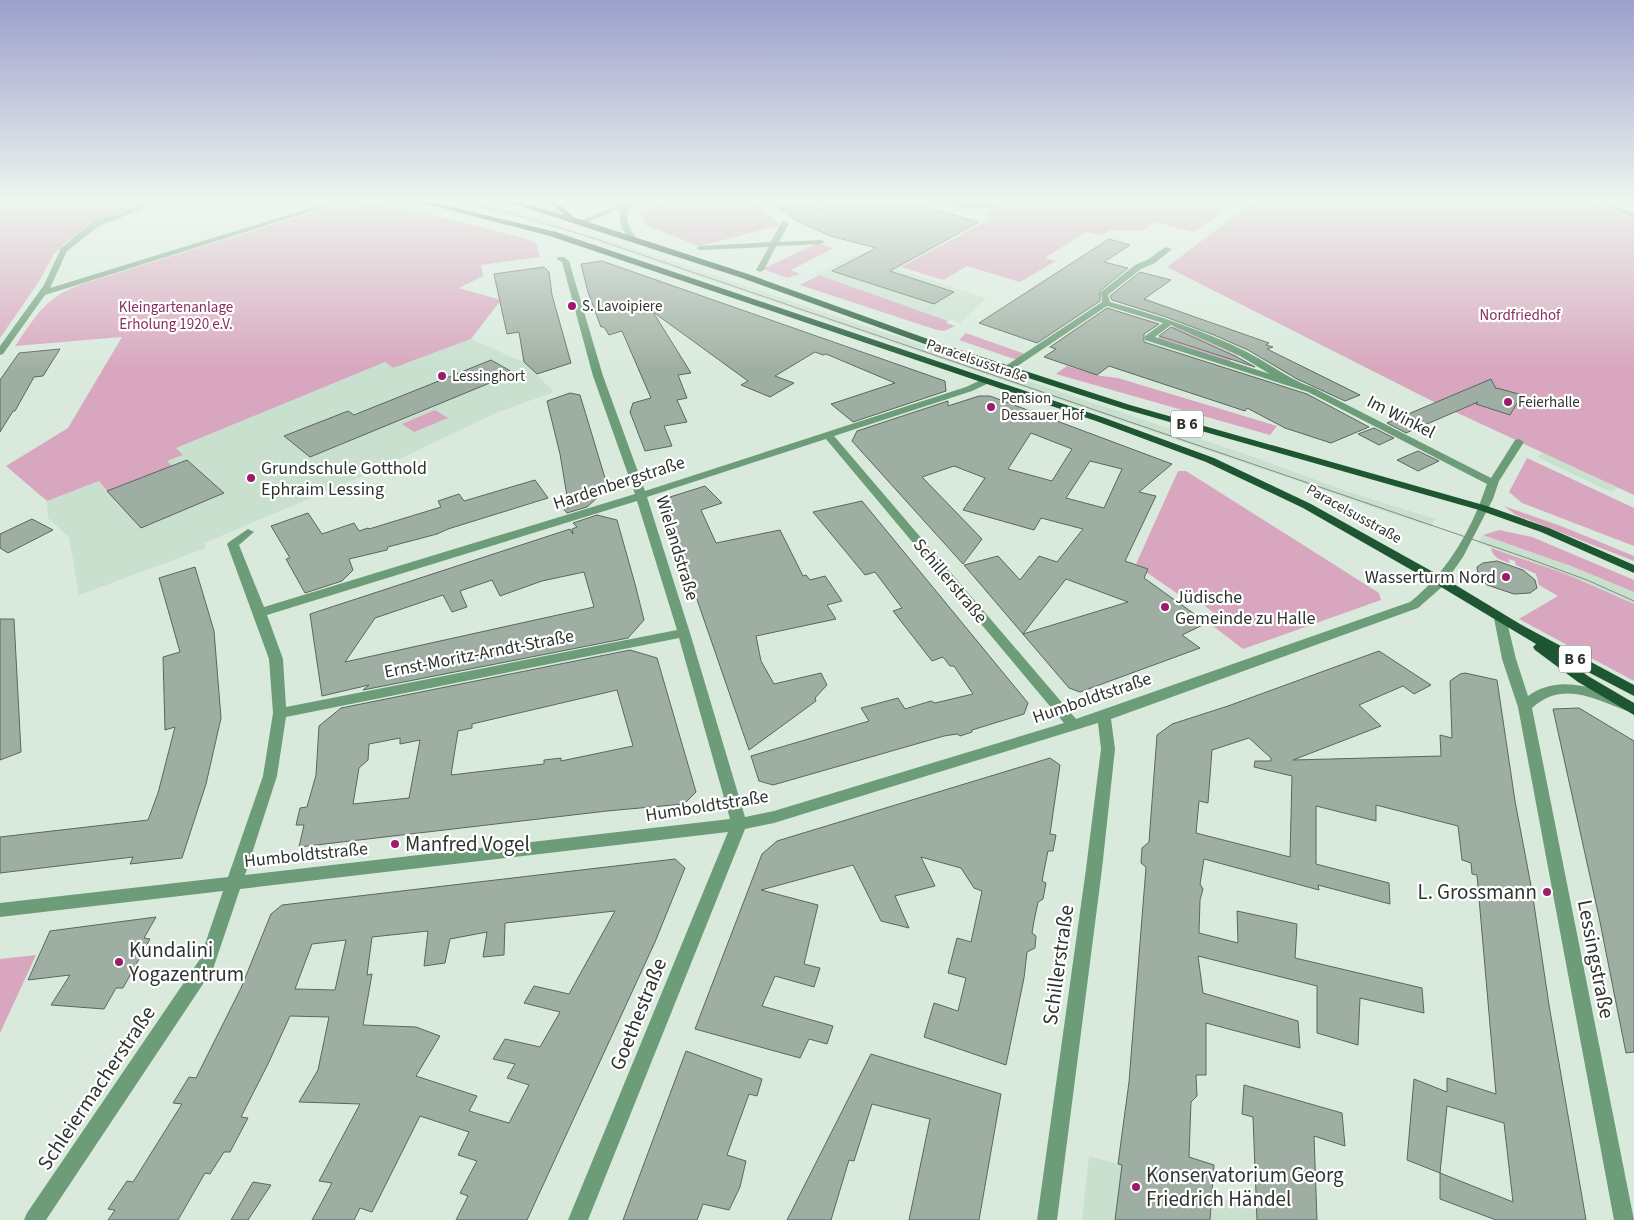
<svg xmlns="http://www.w3.org/2000/svg" width="1634" height="1220" viewBox="0 0 1634 1220" font-family="'Source Sans 3',sans-serif">
<style>
.built{fill:#c9e0ce}
.green{fill:#d8a6be}
.water{fill:#cb7fa5}
.building{fill:#9faea2;stroke:#59685c;fill-rule:evenodd}
.lines{fill:none;stroke-linecap:round;stroke-linejoin:round}
.minor{fill:#6c9c78;fill-rule:evenodd}
.major{fill:#1f5632;fill-rule:evenodd}
.tram{stroke:#808b82;stroke-width:1}
.poi-dot{fill:#9e1a6b;stroke:#fff;stroke-width:2}
.labels{text-anchor:middle;dominant-baseline:central;stroke-width:4.5;stroke-linejoin:round;paint-order:stroke}
.far-poi-label{font-size:15px;fill:#2f3530;stroke:#fff;text-anchor:start}
.far-park-label{font-size:15px;fill:#892e62;stroke:#fff}
.far-street-label{font-size:15px;fill:#2f3530;stroke:#fff}
.shield{fill:#fff;stroke:#6d726e;stroke-width:1}
.shield-label{font-size:16px;font-weight:bold;fill:#2f3530}
.street-label{font-size:18px;fill:#2f3530;stroke:#fff}
.poi-label{font-size:18px;fill:#2f3530;stroke:#fff;text-anchor:start}
.near-poi-label{font-size:21px;fill:#2f3530;stroke:#fff;text-anchor:start}
.near-street-label{font-size:21px;fill:#2f3530;stroke:#fff}
</style>
<rect width="100%" height="100%" fill="#d9eadd"/>
<path class="built" d="M449,200H473L565,224L557,228Z
M594,235L1254,457L1346,491L1435,519L1431,527L587,238Z
M854,255L986,298L960,323L951,319L948,321L816,274Z
M471,339L525,363L554,392L498,412L368,474L204,543L206,548L79,595L69,537L48,518L47,501L99,481L106,491L171,466L167,461L175,448L385,362L393,368Z
M1544,453L1618,488L1611,492L1537,457Z
M1483,535L1571,566L1634,592V604L1566,574L1478,543Z
M1089,1156L1118,1164L1286,1220H1082Z"/>
<path class="green" d="M0,200H155L92,223L64,244L54,254L38,283L0,338Z
M352,200L429,214L527,239L536,243L540,257L481,265L483,276L459,288L501,300L471,339L393,368L385,362L176,448L183,455L167,461L172,466L107,491L99,481L47,501L6,466L68,428L122,337L15,346C36,316 44,299 79,285Z
M665,200H754L780,225L699,246L645,225L640,212Z
M999,200H1242L1193,232L1154,222L1144,230H1112L1099,235L1086,232L1045,258L1056,261L1020,282L967,266L943,280L901,267L989,220L985,214Z
M1256,200H1586L1634,219V495L1436,403L1167,267Z
M818,243L834,248L791,270L800,274L787,278L763,269Z
M819,275L948,321L946,323L955,326L944,331L937,330L800,285Z
M1174,326L1238,356L1228,362L1156,339Z
M966,333L1025,354L1017,360L959,340Z
M1067,366L1101,376L1118,378L1277,426L1270,435L1056,374Z
M435,410L448,418L414,432L402,424Z
M1527,458L1634,508V546L1522,503L1509,492Z
M1178,471H1186L1379,593L1381,600L1243,649L1213,626L1216,624L1212,621L1219,617L1186,591L1178,594L1146,572L1147,569L1136,564Z
M1504,506L1561,526L1634,556V561L1516,515Z
M1499,530L1532,537L1634,580V592L1571,566L1483,535Z
M1491,548L1566,574L1634,604V681L1519,619L1558,596L1539,585L1536,574L1516,565L1515,561L1508,559L1510,563C1500,560 1493,558 1491,548Z
M36,955L0,1033V959Z"/>
<path class="water" d="M937,200H992L991,207C973,210 955,208 938,203Z"/>
<path class="building" d="M768,200H804L821,209L861,200H898L979,222L890,271L954,292L934,304L832,271L876,248L831,236L799,222Z
M1109,239L1130,245L1104,262L1128,268L1100,291V301L1037,343L979,323Z
M602,261L945,381L946,391L853,422L831,404L895,383L826,354L823,355L815,352L775,376L794,383L770,397L741,385L748,381L653,312L691,373L678,375L687,398L677,400L687,422L664,426L672,446L645,451L630,412L633,403L651,398L622,331L609,335L604,327H601L588,292L581,264Z
M544,267L549,272L552,295L571,363L537,374L524,362L519,332L507,334L494,274Z
M1140,272L1171,280L1144,299L1269,343L1266,345L1273,347L1267,349L1360,395L1345,401L1297,379L1248,350L1214,335L1163,316L1112,300L1110,296Z
M1107,308L1159,324L1144,334V342L1307,394L1369,427L1331,443L1285,428L1247,408L1245,411L1109,366L1097,375L1044,357L1056,349L1050,347Z
M1171,327L1239,358L1255,367L1159,336Z
M60,349L43,376L34,377L15,411H13L0,432V380L19,353Z
M491,360L514,373L310,457L284,436L348,411L354,415Z
M1491,379L1496,389L1497,388L1522,395L1510,415L1476,404L1478,402L1406,433L1387,423Z
M570,393L580,395L608,488L587,507L567,513L562,507L569,508L560,454L547,401Z
M979,396H990L1172,464L1139,492L1156,496L1125,561L1148,569L1144,578L1207,623L1182,635L1200,648L1080,692L1069,688L964,565L998,556L1020,580L1039,556L1057,562L1083,529L1041,518L1034,530L963,510L985,478L954,466L922,477L982,539L963,564L852,441L857,431L948,401V406ZM1031,433L1072,449L1052,481L1008,469ZM1090,461L1122,469L1104,508L1066,498ZM1066,579L1128,602L1023,634Z
M1374,428L1394,438L1379,445L1358,434Z
M1418,451L1439,461L1418,471L1397,460Z
M187,460L224,493L141,528L107,491Z
M535,480L548,498L448,529L437,534L388,547L387,550L349,559L353,570L342,581L305,593L286,559L290,558L271,526L308,513L322,534L354,523L359,531L368,528L369,529L441,507L438,501L459,494L464,501Z
M705,486L722,503L701,510L716,543L780,530L803,576L806,575L810,580L825,576L842,601L827,605L836,619L756,636L761,661L774,684L821,673L827,685L815,698L816,701L749,750L673,530L663,505L670,497Z
M862,501L1028,703L1024,714L972,730V732L960,736L957,734L944,736L773,785L759,781L751,756L869,721L861,708L898,698L905,709L931,701L935,703L973,694L954,666H950L943,657L932,661L893,611L902,608L875,572L865,575L813,512Z
M597,515L617,520L635,584L644,620L628,638L363,690L369,685L322,696L310,614L570,529L573,534L572,529L577,527L573,523ZM584,572L594,607L345,662L375,618L443,595L452,612L467,607L460,591L492,580L500,596L542,581Z
M32,519L53,530L8,553L0,548V534Z
M1497,561L1523,570L1535,580L1537,588L1530,593L1514,594L1487,585L1478,575L1477,567L1483,563Z
M195,567L214,631L221,718L206,784L182,858L130,864L133,857L0,873V837L148,820L158,793L175,727L165,730L163,657L180,652L159,578Z
M0,619H14L21,752L0,760Z
M630,650L657,658L696,792L684,804L607,811L299,847L304,825H296L300,808L307,807L316,775L319,726L341,708ZM617,690L633,746L561,761V758L544,760V764L451,775L458,731L472,728V724ZM400,738V744L420,740L409,798L353,804L359,768L368,760L369,744Z
M1379,651L1431,685L1414,694L1403,686L1359,705L1381,726L1293,760L1441,756L1440,735L1452,738L1450,681L1460,674L1465,673L1497,680L1515,801L1532,891L1549,1005L1586,1220H1496L1440,1199V1173L1407,1160L1414,1079L1447,1092V1078L1496,1094L1477,875L1472,874L1471,863L1462,860L1458,826L1376,805V821L1316,806V864L1389,883L1390,904L1318,885L1319,890L1204,859L1200,884L1203,889L1200,900L1199,933L1238,943L1237,911L1297,924L1295,958L1422,988L1424,1013L1360,998L1358,1045L1317,1033V986L1198,956L1203,993L1298,1021L1300,1048L1206,1023V1075H1196L1197,1096L1191,1102L1189,1157L1214,1165L1210,1220H1115L1122,1165L1118,1164L1129,1082L1145,880L1146,867L1141,863L1142,848L1149,842L1157,735L1172,724L1228,706ZM1249,738L1271,758V761H1255L1254,767L1292,776L1290,857L1196,833L1199,801L1208,803L1212,750ZM1447,1106L1504,1123L1513,1202L1440,1173Z
M1579,708L1634,741V1052L1626,1053L1599,917L1553,709Z
M1050,758L1060,765L1050,834L1056,835L1053,851H1048L1042,881L1046,883L1043,899L1038,902L1034,921L1032,933L1036,936L1035,948L1027,952L1024,978L1006,1065L924,1037L934,1003L958,1011L966,978L948,973L957,938L971,942L982,891L974,888L961,868L921,857L935,886L895,896L909,928L881,921L853,865L761,890L818,905L804,964L820,968L814,987L775,976L762,1006L833,1026L827,1044L809,1039L800,1058L695,1029L762,854L777,841Z
M675,859L685,868L655,942L527,1220H456L468,1196L460,1193L477,1161L458,1155L469,1132L420,1116L372,1212L360,1208L354,1220H312L332,1183L319,1181L360,1104L299,1102L318,1070L329,1017L290,1016L268,1064L241,1117L248,1118L230,1152H224L210,1174L205,1173L178,1220H108L115,1210L108,1209L127,1181L133,1182L182,1104L173,1103L189,1077L196,1078L241,988L271,914L282,905ZM615,911L569,994L534,986L524,1003L560,1012L540,1047L505,1039L493,1059L515,1064L507,1078L529,1085L509,1123L469,1111L477,1096L416,1076L440,1036L416,1027L363,1025L372,974L367,975L372,937L428,931L424,966L445,963L450,939L487,932L483,957L504,955L505,923ZM346,940L335,990L295,989L312,944Z
M156,917L144,938L150,939L123,988H116L104,1009L51,1005L70,975L28,980L50,931Z
M686,1051L762,1079L757,1096L749,1094L727,1155L746,1161L740,1187L729,1210L703,1204L697,1220H623Z
M871,1054L1001,1094L979,1220H909L930,1119L872,1104L854,1161L849,1160L831,1220H787Z
M1244,1085L1342,1113L1345,1146L1314,1136L1317,1220H1257L1253,1117L1242,1114Z
M253,1182L271,1185L248,1220H231Z"/>
<g class="lines">
<path class="minor" d="M155,200H165L99,226L67,251L50,288L337,200L344,201L45,295L3,354L0,355V346L44,285L61,248L93,222Z
M630,200H639L630,205C623,219 629,228 638,240L637,242H631C623,231 617,222 621,208L584,224L577,222Z
M1592,200H1601L1634,213V218Z
M782,221L789,223L779,242L821,240L825,242L821,244L776,246L764,270L760,272L756,270L769,247L700,250L696,248L700,246L771,242Z
M1165,247L1172,249L1155,263L1141,269L1108,295L1110,302C1157,315 1203,330 1247,352C1270,364 1290,380 1314,388L1491,478L1515,440L1519,439L1524,442L1499,481L1493,499L1463,557L1442,587L1418,608L1111,719L1115,749L1102,869L1057,1220H1037L1086,869L1101,749L1098,723L774,823L745,829L588,1220H568L728,832L240,889L213,969L46,1220H24L27,1213L200,959L223,891L0,917V903L228,877L263,776L273,713L269,659L227,544L229,542L248,529L254,532L239,545L264,607L635,494L593,376L562,262L557,259L558,257H564L569,261L603,376L645,491L966,387L983,379H989V383L972,391L834,436L1076,719L1410,602C1447,573 1472,529 1487,484L1308,392L1145,340V336L1163,323L1107,306L1010,371H1004V367L1102,302L1101,292L1135,265L1149,259ZM1171,325L1240,356L1270,374L1155,337ZM826,439L1064,723L774,811L745,817L690,633L647,497ZM637,501L677,630L286,707L283,659L267,615ZM679,638L730,819L245,875L277,776L286,717Z
M1500,614L1506,618L1516,659L1528,696C1561,672 1600,690 1634,703V713C1598,702 1565,678 1532,708L1634,1220H1614L1518,707L1502,659L1494,618Z"/>
<path class="major" d="M411,200H423L556,232L1102,417L1214,458L1311,504L1444,578L1520,624L1634,685V696L1569,662L1588,676L1634,703V715L1578,682L1535,650L1533,647L1536,644L1436,584L1303,508L1206,462L1096,421L550,236Z
M502,200H513L564,215L546,200H553L572,215L573,217L745,273L939,343L1130,405L1487,506L1549,528L1634,565V573L1541,532L1479,510L1124,409L933,347L739,277Z"/>
<path class="tram" d="M455,200L516,215L587,236L1527,558L1587,580L1634,601"/>
</g>
<linearGradient id="sky" x2="0" y2="1"><stop stop-color="#9c9fcd"/><stop offset="0.54" stop-color="#eef6f0"/><stop offset="1" stop-color="#eef6f0" stop-opacity="0"/></linearGradient>
<rect width="1634" height="371" fill="url(#sky)"/>
<g class="poi-dot">
<circle cx="572" cy="306" r="5"/>
<circle cx="442" cy="376" r="5"/>
<circle cx="1508" cy="402" r="5"/>
<circle cx="991" cy="407" r="5"/>
<circle cx="251" cy="478" r="5"/>
<circle cx="1506" cy="577" r="5"/>
<circle cx="1165" cy="607" r="5"/>
<circle cx="395" cy="844" r="5"/>
<circle cx="1547" cy="892" r="5"/>
<circle cx="119" cy="962" r="5"/>
<circle cx="1136" cy="1187" r="5"/>
</g>
<g class="labels">
<g class="far-poi-label">
<text x="582" y="306">S. Lavoipiere</text>
<text x="452" y="376">Lessinghort</text>
<text x="1001" y="398">Pension<tspan x="1001" dy="17">Dessauer Hof</tspan></text>
<text x="1518" y="402">Feierhalle</text>
</g>
<g class="far-park-label">
<text x="176" y="307">Kleingartenanlage<tspan x="176" dy="17">Erholung 1920 e.V.</tspan></text>
<text x="1520" y="315">Nordfriedhof</text>
</g>
<g class="far-street-label">
<text transform="translate(977 361) rotate(19)">Paracelsusstraße</text>
<text transform="translate(1354 514) rotate(29)">Paracelsusstraße</text>
</g>
<g class="shield">
<rect x="1171" y="410.5" width="32" height="27" rx="4"/>
<rect x="1559" y="645.5" width="32" height="27" rx="4"/>
</g>
<g class="shield-label">
<text x="1187" y="424">B 6</text>
<text x="1575" y="659">B 6</text>
</g>
<g class="street-label">
<text transform="translate(1401 417) rotate(27)">Im Winkel</text>
<text transform="translate(619 483) rotate(-18)">Hardenbergstraße</text>
<text transform="translate(677 548) rotate(73)">Wielandstraße</text>
<text transform="translate(950 581) rotate(50)">Schillerstraße</text>
<text transform="translate(479 654) rotate(-11)">Ernst-Moritz-Arndt-Straße</text>
<text transform="translate(1092 698) rotate(-19)">Humboldtstraße</text>
<text transform="translate(707 806) rotate(-9)">Humboldtstraße</text>
<text transform="translate(306 855) rotate(-6)">Humboldtstraße</text>
</g>
<g class="poi-label">
<text x="261" y="468">Grundschule Gotthold<tspan x="261" dy="21">Ephraim Lessing</tspan></text>
<text x="1496" y="577" text-anchor="end">Wasserturm Nord</text>
<text x="1175" y="597">Jüdische<tspan x="1175" dy="21">Gemeinde zu Halle</tspan></text>
</g>
<g class="near-poi-label">
<text x="405" y="844">Manfred Vogel</text>
<text x="1537" y="892" text-anchor="end">L. Grossmann</text>
<text x="129" y="950">Kundalini<tspan x="129" dy="24">Yogazentrum</tspan></text>
<text x="1146" y="1175">Konservatorium Georg<tspan x="1146" dy="24">Friedrich Händel</tspan></text>
</g>
<g class="near-street-label">
<text transform="translate(1596 959) rotate(79)">Lessingstraße</text>
<text transform="translate(1058 965) rotate(-82)">Schillerstraße</text>
<text transform="translate(638 1014) rotate(-68)">Goethestraße</text>
<text transform="translate(96 1088) rotate(-56)">Schleiermacherstraße</text>
</g>
</g>
</svg>
